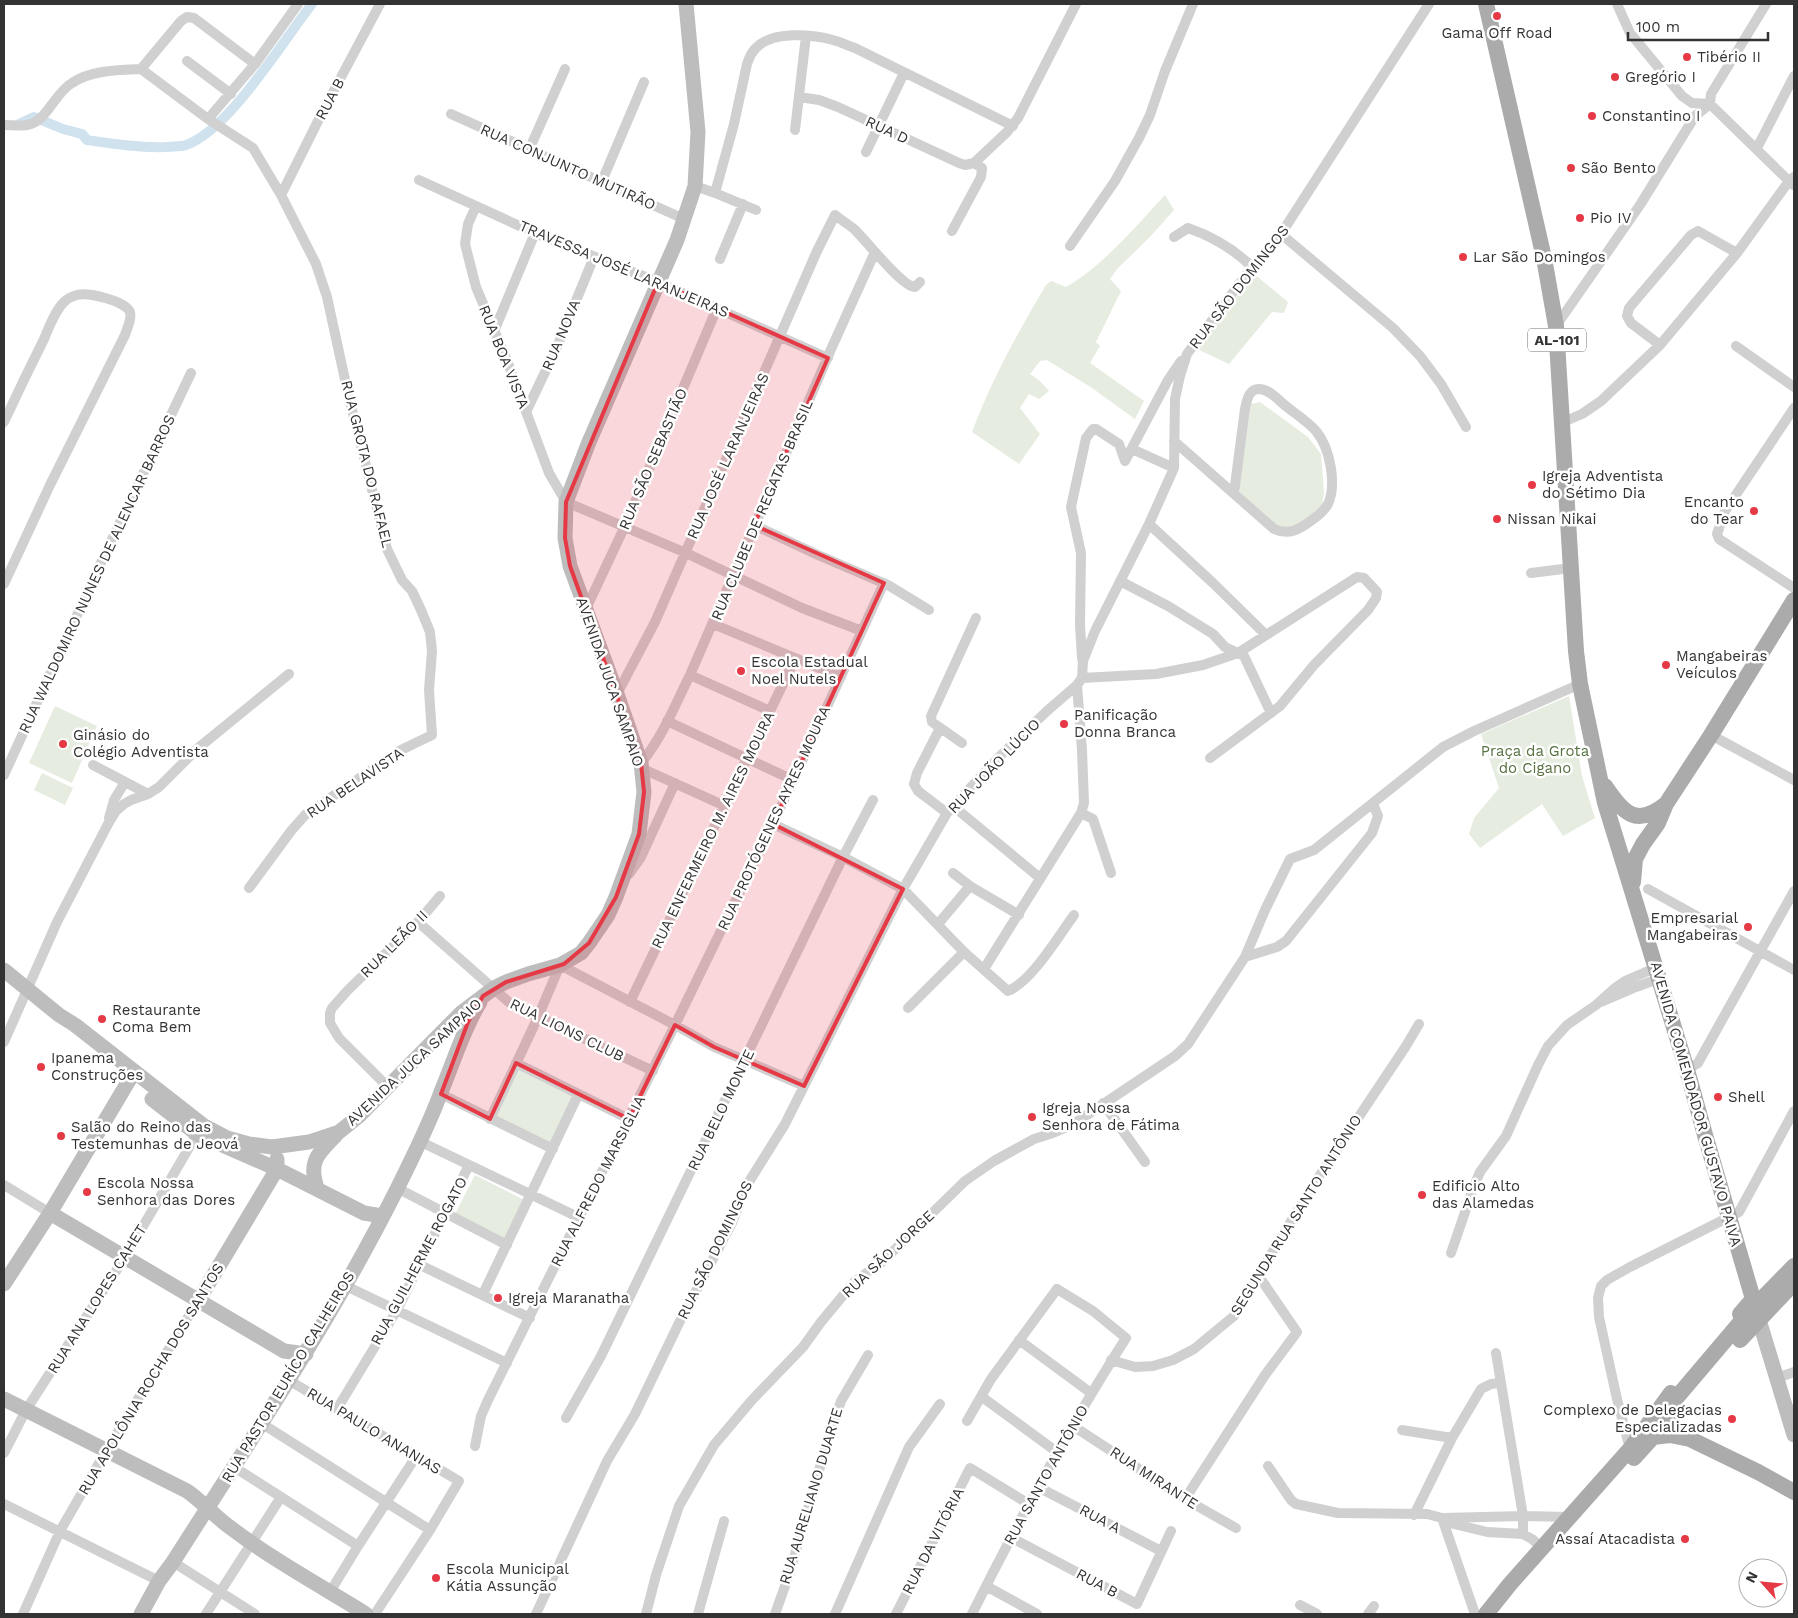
<svg xmlns="http://www.w3.org/2000/svg" width="1798" height="1618" viewBox="0 0 1798 1618" font-family="'Work Sans',sans-serif">
<style>
.green{fill:#e6ecdf}
.lines{fill:none;stroke-linecap:round;stroke-linejoin:round}
.canal{stroke:#cfe2ee;stroke-width:10}
.street{stroke:#d0d0d0;stroke-width:10}
.secondary{stroke:#bdbdbd;stroke-width:15}
.primary{stroke:#ababab;stroke-width:16}
.primary-bridge{stroke:#ababab;stroke-width:16}
.marked{fill:#e63946;fill-opacity:0.2;stroke:#e63946;stroke-width:4;stroke-linejoin:round}
.poi-dot{fill:#e63946;stroke:#fff;stroke-width:2}
.labels{text-anchor:middle;dominant-baseline:central;stroke-width:5;stroke-linejoin:round;paint-order:stroke}
.shield{fill:#fff;stroke:#707070;stroke-width:1}
.shield-label{font-size:14px;font-weight:bold;fill:#333}
.poi-label{font-size:15px;fill:#333;stroke:#fff;text-anchor:start}
.street-label{font-size:15px;fill:#333;stroke:#fff}
.park-label{font-size:15px;fill:#56703f;stroke:#fff}
</style>
<rect width="100%" height="100%" fill="#fff"/>
<path class="green" d="M1165,195L1174,210L1149,238L1117,269L1110,279L1121,291L1096,342L1100,346L1090,363L1144,401L1135,419L1092,388L1047,360L1040,361L1030,374L1040,381L1049,391L1039,399L1029,394L1020,408L1040,434L1019,464L972,432C991,381 1018,332 1046,285L1051,281L1066,287C1103,266 1136,226 1165,195Z
M1254,274L1288,302L1284,313L1272,312L1229,364L1197,349Z
M1260,402L1308,437L1321,454L1324,492L1322,505L1306,523L1282,532L1242,497L1239,489L1251,404Z
M1569,696L1582,776L1595,818L1563,836L1542,804L1480,848L1469,834L1474,818L1499,788L1481,734Z
M55,706L97,726L72,783L29,763Z
M42,773L73,788L65,805L34,790Z
M518,1068L576,1097L552,1144L494,1115Z
M475,1175L524,1200L503,1241L454,1216Z"/>
<g class="lines">
<path class="canal" d="M17,125L34,117L63,129L82,134L87,140C114,144 140,148 167,147C173,146 180,147 186,145C229,130 283,41 312,4"/>
<path class="street" d="M1617,4L1630,33L1682,96L1692,103L1710,104L1793,185
M187,61L231,94
M141,69L208,119L253,148L281,195L316,264L327,297L349,398L387,549L402,580L412,591L421,610L430,632L432,651L429,690L432,735L401,750L305,815L291,831L249,888
M799,97L819,100L838,107L959,163L965,165L974,163
M451,114L684,219
M208,119L255,64L298,4
M4,125C12,125 23,127 31,124C47,119 56,92 72,83C91,70 119,70 141,69L181,21L187,17L194,18L255,64
M795,130L806,36
M1757,148L1794,76
M529,150L565,69
M866,152L904,73
M419,180L535,233L658,282L828,358
M602,181L644,82
M695,186L715,193L734,124L747,64C749,58 752,51 757,47C773,31 812,34 833,40C841,42 848,46 855,48L1013,126
M715,193L756,210
M281,195L323,111L380,4
M476,206L468,224L465,244L476,287L506,358L549,473L566,502L686,553L802,608L862,631
M952,231L981,177L982,168L974,163L1007,132L1018,118L1076,4
M1281,234L1393,328L1420,356L1441,384L1466,427
M1174,237L1188,228C1211,236 1234,249 1252,267
M1070,246L1115,181L1139,138L1150,115L1165,71L1193,4
M720,259L743,204
M1556,326L1640,205L1695,116L1710,104L1711,94L1766,4
M495,329L535,233
M1660,345L1631,323L1627,316L1629,308L1691,235L1698,231L1737,253
M1736,346L1794,387
M1794,408L1725,511L1717,534L1719,539L1794,588
M526,412L557,347L594,257
M4,422C17,394 30,367 44,339C49,327 55,311 64,302C67,299 73,296 77,295C88,292 126,301 130,312C132,320 127,328 125,335L50,485L4,584
M1563,422L1582,414L1601,401L1660,345L1737,253L1789,181L1794,177
M1174,441L1274,529C1289,536 1300,529 1312,520C1318,516 1324,511 1328,504C1337,484 1330,448 1316,431C1308,422 1297,415 1287,407C1279,401 1270,389 1259,389C1248,389 1247,401 1245,409L1234,493
M1132,449L1174,468
M1125,461L1168,380L1181,361
M1149,524L1213,583L1265,634
M754,525L818,555L888,585L929,610
M1531,573L1571,568
M1120,581L1168,606L1213,634L1225,647L1244,656L1271,713
M586,609L624,528L717,308
M713,624L841,677
M1082,659L1080,624L1081,553L1071,507L1086,438L1093,429H1096L1119,444L1125,461
M690,675L770,711
M1082,678L1083,661L1095,631L1149,524L1174,468L1175,399L1180,376L1187,354L1252,267L1272,248L1281,234L1429,4
M1082,678L1156,674L1203,665L1238,653L1357,577L1364,578L1377,592L1376,598L1368,610L1314,665L1280,706L1210,758
M617,694L655,622L817,251L835,215C841,220 848,224 854,229C866,240 902,287 915,287L920,282
M667,721L793,780
M940,728L917,773L914,784L918,791L947,813
M1711,735L1794,780
M962,743L932,722L931,716L976,618
M641,763C662,738 675,705 690,675L832,347L875,252
M93,765L148,794
M641,768L725,806
M4,775L104,556L191,373
M953,806L1040,878
M1081,813L1093,819L1111,873
M109,818L114,800L125,782
M773,824L843,857L903,889L964,952L1008,991C1032,981 1058,937 1074,915
M953,873L970,886L1019,915
M629,874L641,857L675,783
M1648,889L1794,970
M418,922L511,1004L653,1071
M938,924L970,886
M1245,957L1277,947L1286,941L1372,833L1378,816L1373,804
M984,969L1081,813L1084,803L1082,750L1077,685
M630,1002L795,659
M1601,1002L1636,987L1658,979
M908,1008L964,952
M4,1042L57,922L108,824L116,811L124,804L131,800L148,794L159,787L197,749L289,674
M516,1063L629,1119
M1687,1070L1698,1063L1794,891
M388,1087L339,1038L330,1023V1013L332,1008L348,990L418,922L440,896
M441,1094L553,1149
M1103,1103L1145,1162
M490,1119L538,1017L560,965L675,1025L714,1047L804,1086
M419,1141L580,1218
M4,1185L50,1213
M397,1188L507,1245
M1451,1253L1474,1186L1480,1172L1506,1136L1538,1065L1548,1046L1567,1025L1596,1005L1615,988L1625,981L1655,968
M418,1264L530,1318
M346,1286L507,1363
M483,1294L578,1095
M1019,1340L1091,1393
M1496,1353L1523,1516V1534
M1111,1360L1135,1367L1153,1366L1173,1360L1194,1349L1234,1316L1308,1193L1406,1046L1419,1024
M1777,1378L1794,1372
M290,1381L459,1481L430,1530L375,1614
M982,1397L1057,1452
M337,1409L397,1310L469,1165
M566,1418L601,1356L843,857L873,800
M967,1421L991,1379L1057,1289L1093,1311L1126,1338C1069,1427 1019,1520 972,1614
M261,1423L430,1530
M1073,1426L1185,1499L1236,1528
M1402,1430L1452,1438
M475,1446L481,1416L488,1400L675,1025L773,824L884,583
M1630,1449L1617,1399L1599,1317L1598,1298L1601,1286L1607,1280L1630,1267L1739,1212L1794,1111
M4,1453L26,1410L125,1257L197,1134
M1268,1466L1291,1500L1296,1504L1338,1513L1427,1514L1442,1518L1523,1516L1570,1517
M234,1467L358,1546
M1038,1487L1161,1551
M1185,1499L1265,1375L1297,1332L1258,1275
M4,1504L159,1581
M1414,1515L1452,1438L1481,1389L1491,1384L1500,1383
M1442,1518L1475,1614
M1443,1518L1454,1524L1487,1532L1523,1534L1532,1539L1542,1548
M1012,1538L1137,1604L1171,1531
M173,1562L255,1614
M986,1586L1037,1614
M330,1592L358,1546L417,1455
M1300,1605L1317,1614
M23,1614L60,1531L106,1451L198,1301
M206,1614L281,1497
M536,1614L607,1461L635,1414L680,1321L732,1223L747,1185L785,1124L903,889L947,813L999,757L1047,711L1077,685L1082,678
M646,1614L656,1575L679,1506L714,1445L752,1400L803,1347L821,1322L855,1281L881,1263L965,1181L994,1161L1034,1139L1053,1133L1072,1125L1175,1056L1188,1044L1245,957L1265,910L1290,859L1314,850L1443,747L1474,731L1580,684
M698,1614L724,1521
M775,1614L790,1572L825,1449L841,1401L868,1355
M835,1614L909,1447L940,1404
M896,1614L970,1468L1029,1504
M1368,1614L1374,1606"/>
<path class="secondary" d="M4,970L59,1015L75,1025L204,1126L227,1138L249,1144L272,1147L309,1142L339,1132L359,1116L461,1013L494,988L506,982L528,974L560,965L581,953L589,943L608,915L616,897L639,834L644,792L641,763L617,694L570,566L565,538L566,502L589,442L677,240L695,186L698,132L686,4
M152,1099L197,1134L277,1169L364,1213L382,1216
M317,1188C308,1161 318,1154 336,1135
M50,1213L284,1351L306,1354
M4,1284L50,1213L134,1072
M198,1301L277,1169V1159
M1756,1310L1794,1435
M4,1399L187,1491C203,1502 215,1517 231,1528C273,1560 321,1586 366,1614
M141,1614L159,1581L173,1562C251,1439 332,1319 397,1189C413,1157 429,1125 441,1092C454,1061 463,1030 480,1002"/>
<path class="primary" d="M1486,4L1544,258L1556,326L1576,651L1580,684L1605,803L1687,1070L1705,1135L1753,1299L1740,1314
M1605,786C1623,813 1636,828 1666,804
M1633,882L1635,859L1643,844L1658,823L1666,804L1711,735L1794,600
M1653,1437L1670,1435L1690,1439L1758,1472L1794,1492
M1634,1458L1672,1416
M1486,1614L1510,1584L1630,1449L1671,1393"/>
<path class="primary-bridge" d="M1740,1340L1794,1283
M1666,1410L1750,1311L1794,1266"/>
</g>
<path class="marked" d="M658,282L828,358L754,525L884,583L773,824L903,889L804,1086L714,1047L675,1025L629,1119L516,1063L490,1119L441,1094L468,1022L483,996L506,982L564,964L589,943L616,897L639,834L644,792L641,763L570,566L565,538L566,502Z"/>
<g class="poi-dot">
<circle cx="1497" cy="16" r="5"/>
<circle cx="1687" cy="57" r="5"/>
<circle cx="1615" cy="77" r="5"/>
<circle cx="1592" cy="116" r="5"/>
<circle cx="1571" cy="168" r="5"/>
<circle cx="1580" cy="218" r="5"/>
<circle cx="1463" cy="257" r="5"/>
<circle cx="1532" cy="485" r="5"/>
<circle cx="1754" cy="511" r="5"/>
<circle cx="1497" cy="519" r="5"/>
<circle cx="1666" cy="665" r="5"/>
<circle cx="741" cy="671" r="5"/>
<circle cx="1064" cy="724" r="5"/>
<circle cx="63" cy="744" r="5"/>
<circle cx="1748" cy="927" r="5"/>
<circle cx="102" cy="1019" r="5"/>
<circle cx="41" cy="1067" r="5"/>
<circle cx="1718" cy="1097" r="5"/>
<circle cx="1032" cy="1117" r="5"/>
<circle cx="61" cy="1136" r="5"/>
<circle cx="87" cy="1192" r="5"/>
<circle cx="1422" cy="1195" r="5"/>
<circle cx="498" cy="1298" r="5"/>
<circle cx="1732" cy="1419" r="5"/>
<circle cx="1685" cy="1539" r="5"/>
<circle cx="436" cy="1578" r="5"/>
</g>
<g class="labels">
<rect class="shield" x="1528" y="328.5" width="58" height="23" rx="4"/>
<g class="shield-label">
<text x="1557" y="340">AL-101</text>
</g>
<g class="poi-label">
<text x="1497" y="33" text-anchor="middle">Gama Off Road</text>
<text x="1697" y="57">Tibério II</text>
<text x="1625" y="77">Gregório I</text>
<text x="1602" y="116">Constantino I</text>
<text x="1581" y="168">São Bento</text>
<text x="1590" y="218">Pio IV</text>
<text x="1473" y="257">Lar São Domingos</text>
<text x="1542" y="476">Igreja Adventista<tspan x="1542" dy="17">do Sétimo Dia</tspan></text>
<text x="1744" y="502" text-anchor="end">Encanto<tspan x="1744" dy="17">do Tear</tspan></text>
<text x="1507" y="519">Nissan Nikai</text>
<text x="1676" y="656">Mangabeiras<tspan x="1676" dy="17">Veículos</tspan></text>
<text x="751" y="662">Escola Estadual<tspan x="751" dy="17">Noel Nutels</tspan></text>
<text x="1074" y="715">Panificação<tspan x="1074" dy="17">Donna Branca</tspan></text>
<text x="73" y="735">Ginásio do<tspan x="73" dy="17">Colégio Adventista</tspan></text>
<text x="1738" y="918" text-anchor="end">Empresarial<tspan x="1738" dy="17">Mangabeiras</tspan></text>
<text x="112" y="1010">Restaurante<tspan x="112" dy="17">Coma Bem</tspan></text>
<text x="51" y="1058">Ipanema<tspan x="51" dy="17">Construções</tspan></text>
<text x="1728" y="1097">Shell</text>
<text x="1042" y="1108">Igreja Nossa<tspan x="1042" dy="17">Senhora de Fátima</tspan></text>
<text x="71" y="1127">Salão do Reino das<tspan x="71" dy="17">Testemunhas de Jeová</tspan></text>
<text x="97" y="1183">Escola Nossa<tspan x="97" dy="17">Senhora das Dores</tspan></text>
<text x="1432" y="1186">Edificio Alto<tspan x="1432" dy="17">das Alamedas</tspan></text>
<text x="508" y="1298">Igreja Maranatha</text>
<text x="1722" y="1410" text-anchor="end">Complexo de Delegacias<tspan x="1722" dy="17">Especializadas</tspan></text>
<text x="1675" y="1539" text-anchor="end">Assaí Atacadista</text>
<text x="446" y="1569">Escola Municipal<tspan x="446" dy="17">Kátia Assunção</tspan></text>
</g>
<g class="street-label">
<text transform="translate(330 99) rotate(-62)">RUA B</text>
<text transform="translate(887 130) rotate(25)">RUA D</text>
<text transform="translate(568 167) rotate(24)">RUA CONJUNTO MUTIRÃO</text>
<text transform="translate(624 269) rotate(23)">TRAVESSA JOSÉ LARANJEIRAS</text>
<text transform="translate(1239 287) rotate(-52)">RUA SÃO DOMINGOS</text>
<text transform="translate(561 335) rotate(-67)">RUA NOVA</text>
<text transform="translate(504 357) rotate(68)">RUA BOA VISTA</text>
<text transform="translate(728 456) rotate(-66)">RUA JOSÉ LARANJEIRAS</text>
<text transform="translate(653 459) rotate(-67)">RUA SÃO SEBASTIÃO</text>
<text transform="translate(367 464) rotate(76)">RUA GROTA DO RAFAEL</text>
<text transform="translate(762 510) rotate(-67)">RUA CLUBE DE REGATAS BRASIL</text>
<text transform="translate(97 574) rotate(-65)">RUA WALDOMIRO NUNES DE ALENCAR BARROS</text>
<text transform="translate(610 682) rotate(71)">AVENIDA JUCA SAMPAIO</text>
<text transform="translate(994 766) rotate(-46)">RUA JOÃO LÚCIO</text>
<text transform="translate(355 783) rotate(-34)">RUA BELAVISTA</text>
<text transform="translate(774 818) rotate(-65)">RUA PROTÓGENES AYRES MOURA</text>
<text transform="translate(713 830) rotate(-64)">RUA ENFERMEIRO M. AIRES MOURA</text>
<text transform="translate(394 944) rotate(-45)">RUA LEÃO II</text>
<text transform="translate(567 1030) rotate(26)">RUA LIONS CLUB</text>
<text transform="translate(414 1062) rotate(-43)">AVENIDA JUCA SAMPAIO</text>
<text transform="translate(1696 1104) rotate(74)">AVENIDA COMENDADOR GUSTAVO PAIVA</text>
<text transform="translate(721 1110) rotate(-64)">RUA BELO MONTE</text>
<text transform="translate(598 1181) rotate(-63)">RUA ALFREDO MARSIGLIA</text>
<text transform="translate(1296 1215) rotate(-58)">SEGUNDA RUA SANTO ANTÔNIO</text>
<text transform="translate(715 1250) rotate(-64)">RUA SÃO DOMINGOS</text>
<text transform="translate(888 1254) rotate(-43)">RUA SÃO JORGE</text>
<text transform="translate(419 1261) rotate(-62)">RUA GUILHERME ROGATO</text>
<text transform="translate(97 1299) rotate(-58)">RUA ANA LOPES CAHET</text>
<text transform="translate(288 1377) rotate(-59)">RUA PASTOR EURÍCO CALHEIROS</text>
<text transform="translate(151 1379) rotate(-59)">RUA APOLÔNIA ROCHA DOS SANTOS</text>
<text transform="translate(374 1431) rotate(31)">RUA PAULO ANANIAS</text>
<text transform="translate(1046 1475) rotate(-61)">RUA SANTO ANTÔNIO</text>
<text transform="translate(1154 1478) rotate(33)">RUA MIRANTE</text>
<text transform="translate(811 1496) rotate(-73)">RUA AURELIANO DUARTE</text>
<text transform="translate(1100 1519) rotate(28)">RUA A</text>
<text transform="translate(933 1541) rotate(-63)">RUA DA VITÓRIA</text>
<text transform="translate(1097 1583) rotate(28)">RUA B</text>
</g>
<g class="park-label">
<text x="1535" y="751">Praça da Grota<tspan x="1535" dy="17">do Cigano</tspan></text>
</g>
</g>
<rect width="1798" height="1618" fill="none" stroke="#333333" stroke-width="10"/>
<g transform="translate(1763 1583) rotate(297)"><circle r="24" fill="#ffffff" stroke="#adadad"/>
<path d="M0-4L9 19L0 12L-9 19Z" fill="#e63946"/>
<text y="-8" font-size="14" font-weight="bold" text-anchor="middle" fill="#333333">N</text>
</g>
<path d="M1628 32v8h140v-8" fill="none" stroke="#333333" stroke-width="2.5"/>
<text x="1636" y="32" font-size="15" fill="#333333" stroke="#ffffff" stroke-width="4" paint-order="stroke">100 m</text>
</svg>
